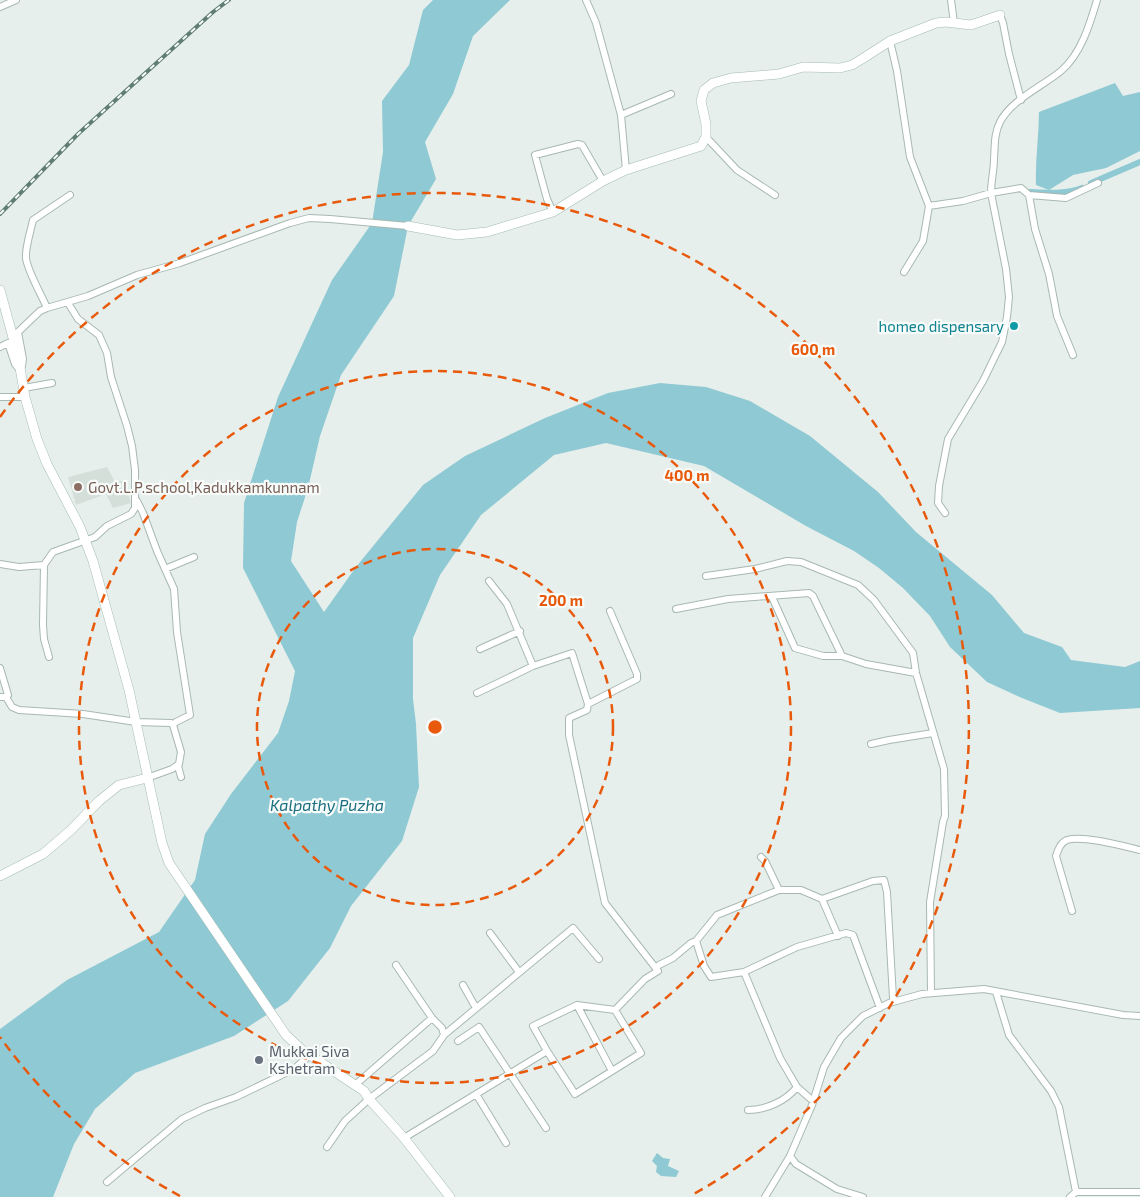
<svg xmlns="http://www.w3.org/2000/svg" width="1140" height="1197" viewBox="0 0 1140 1197" font-family="'Exo 2',sans-serif">
<style>
.built{fill:#d4dfda}
.water{fill:#8ec9d4}
.lines{fill:none;stroke-linecap:round;stroke-linejoin:round}
.canal{stroke:#8ec9d4;stroke-width:6}
.street-casing{stroke:#a8b8b2;stroke-width:8}
.secondary-casing{stroke:#a4bbb3;stroke-width:10}
.street{stroke:#fff;stroke-width:6}
.secondary{stroke:#fff;stroke-width:9}
.rail-casing{stroke:#5f7d75;stroke-width:4}
.rail{stroke:#f7fbf9;stroke-width:2;stroke-dasharray:5.5;stroke-linecap:butt}
.ring{fill:none;stroke:#e8590c;stroke-width:2.5;stroke-dasharray:9 6}
.culture-dot{fill:#0f9aa8;stroke:#f7fbf9;stroke-width:2}
.education-dot{fill:#8d6e63;stroke:#f7fbf9;stroke-width:2}
.worship-dot{fill:#6b7280;stroke:#f7fbf9;stroke-width:2}
.labels{text-anchor:middle;dominant-baseline:central;stroke-width:4.5;stroke-linejoin:round;paint-order:stroke}
.culture-label{font-size:15px;fill:#0d838f;stroke:#f7fbf9;text-anchor:end}
.education-label{font-size:15px;fill:#785e54;stroke:#f7fbf9;text-anchor:start}
.worship-label{font-size:15px;fill:#5b616d;stroke:#f7fbf9;text-anchor:start}
.water-label{font-size:16px;font-style:italic;fill:#1c6f80;stroke:#f7fbf9}
.centre{fill:#e8590c;stroke:#f7fbf9;stroke-width:2.5}
.ring-label{font-size:15px;text-anchor:middle;font-weight:bold;fill:#e8590c;stroke:#f7fbf9;stroke-width:4.5;stroke-linejoin:round;paint-order:stroke}
</style>
<rect width="100%" height="100%" fill="#e6efeb"/>
<path class="built" d="M107,467L115,482L124,480L131,503L113,508L106,494L76,505L68,477Z"/>
<path class="water" d="M433,0H510L473,36L453,94L425,142L436,179L408,226L394,296L341,375L320,436L308,488L297,522L291,561L324,612L356,567L423,485L465,456L545,418L608,393L660,383L706,387L750,401L810,436L878,492L916,532L992,595L1024,633L1062,647L1071,660L1125,667L1140,661V708L1060,713L1022,698L987,682L950,647L930,616L903,588L879,568L854,551L806,526L704,466L606,443L554,455L481,515L440,575L413,638V699L416,724L419,787L402,841L351,906L330,948L288,1001L234,1036L135,1073L95,1109L74,1144L53,1197H0V1029L67,980L159,932L195,880L205,834L231,794L278,733L289,701L295,671L243,568L244,503L278,397L332,280L372,223L383,152L382,101L409,65L423,10Z
M1115,83L1123,96L1140,92V151L1106,168L1073,175L1049,190L1036,185C1035,160 1039,136 1039,112Z
M657,1153L663,1158L670,1159L668,1166L679,1171L676,1177L661,1176L656,1172L657,1166L652,1161Z"/>
<g class="lines">
<path class="canal" d="M1091,183L1140,162
M1037,194L1030,192C1043,193 1071,194 1082,188"/>
<g class="street-casing">
<path id="street" d="M586,0L596,23L621,115L626,170
M951,0L954,23
M0,7L16,0
M1000,15L1003,23L1009,54L1021,100
M890,41L897,71L910,157L929,206L923,241L904,272
M621,115L671,94
M706,137L737,170L775,195
M1029,195L1066,198L1098,183
M929,206L963,201L991,193L1021,188L1029,195L1035,229L1049,274L1057,316L1073,355
M553,212L547,199L535,155L578,144L582,145L603,181
M47,308C42,296 27,270 26,258C25,248 31,230 33,220L70,195
M0,347L8,343L15,364L20,370
M22,366L23,359L18,332L40,311L47,308L88,296L137,275L180,263L290,223L309,218L330,219L408,226
M24,388L52,383
M0,397H25
M137,501L143,513L157,551L174,589L177,632L190,715L176,722L173,725L181,752L179,764L172,769L147,778
M945,513L938,503L939,486L948,439L983,381L1002,342L1007,317L1009,297L1006,269L991,193C991,181 994,170 994,159C995,145 994,134 1000,122C1011,100 1043,86 1061,71C1081,54 1090,24 1097,0
M0,564L19,567L44,565
M165,569L194,557
M706,576L755,569L787,561L801,562L858,585L874,600L913,653L916,673L944,769L945,816L943,822L930,902L931,993
M489,581L507,604L533,666
M772,597L795,648L823,656H842L866,664L916,673
M676,609L728,599L809,593L813,596L842,656
M480,649L520,631
M49,657L44,639L43,625L44,565L53,552L95,537L107,526L131,514L135,508V470L132,446L127,426L111,377L107,353L99,335L78,319L68,303
M0,668L8,695
M477,693L533,666L572,653L588,704L587,710L569,718V735L605,903L658,971L645,979L615,1010
M0,697H6L12,707L19,710L83,714L136,722L171,723
M588,704L637,679V674L610,611
M871,744L889,740L933,733
M179,764L178,766L181,777
M761,857L765,861L779,890
M822,899L873,881L884,880L887,892L893,998L896,1001
M1072,911L1056,856C1058,850 1060,843 1067,840C1083,835 1123,846 1140,850
M490,933L519,972
M696,941L704,966L711,977L744,972L797,947L846,933L853,935L880,1008
M396,965L432,1018L442,1028L444,1035
M656,968L659,965L673,958L691,943L696,941L717,915L779,890H801L822,899L838,936
M744,972L780,1058L797,1087
M463,985L476,1008
M996,992L1009,1035L1051,1091L1059,1107L1076,1192
M577,1005L612,1071
M458,1041L479,1027L546,1128
M355,1085L432,1018
M476,1094L506,1143
M748,1110C766,1110 786,1101 797,1087L813,1101
M404,1138L547,1051L575,1094L641,1053L615,1010L577,1005L533,1026L547,1051
M327,1147L345,1121L369,1099L433,1051L444,1035L573,928L599,959
M790,1156L796,1164L837,1189L863,1197
M107,1182L182,1119L205,1108L236,1097L294,1069L310,1055
M765,1197L790,1156L812,1105L824,1067L841,1038L863,1016L889,1003L922,994L984,989L1123,1015L1140,1016
M1070,1197L1076,1192H1140"/>
</g>
<g class="secondary-casing">
<path id="secondary" d="M408,226L457,235L487,232L553,212L603,181L626,170L701,146L706,137V124L701,101L704,90L713,83L731,78L779,74L803,67L840,68L852,65L862,59L890,41L936,23L946,22L971,25L1000,15
M0,290L18,356L25,397L37,439L47,464L80,527L93,561L129,690L162,843L169,863L286,1035L302,1050L364,1091L369,1099L404,1138L450,1197
M0,876L43,854L71,830L99,801L119,785L147,778"/>
</g>
<use href="#street" class="street"/>
<use href="#secondary" class="secondary"/>
<g class="rail-casing">
<path id="rail" d="M0,214L78,134L213,12L229,0"/>
</g>
<use href="#rail" class="rail"/>
</g>
<g class="ring">
<circle cx="435" cy="727" r="178"/>
<circle cx="435" cy="727" r="356"/>
<path d="M180 1196A534 534 0 0 1 0 1037M0 417A534 534 0 1 1 690 1196"/>
</g>
<circle class="culture-dot" cx="1014" cy="326" r="5"/>
<circle class="education-dot" cx="78" cy="487" r="5"/>
<circle class="worship-dot" cx="259" cy="1060" r="5"/>
<g class="labels">
<g class="culture-label">
<text x="1004" y="326">homeo dispensary</text>
</g>
<g class="education-label">
<text x="88" y="487">Govt.L.P.school,Kadukkamkunnam</text>
</g>
<g class="worship-label">
<text x="269" y="1051">Mukkai Siva<tspan x="269" dy="17">Kshetram</tspan></text>
</g>
<g class="water-label">
<text x="327" y="804">Kalpathy Puzha</text>
</g>
</g>
<circle cx="435" cy="727" r="8" class="centre"/>
<g class="ring-label">
<text x="813" y="355">600 m</text>
<text x="687" y="481">400 m</text>
<text x="561" y="606">200 m</text>
</g>
</svg>
